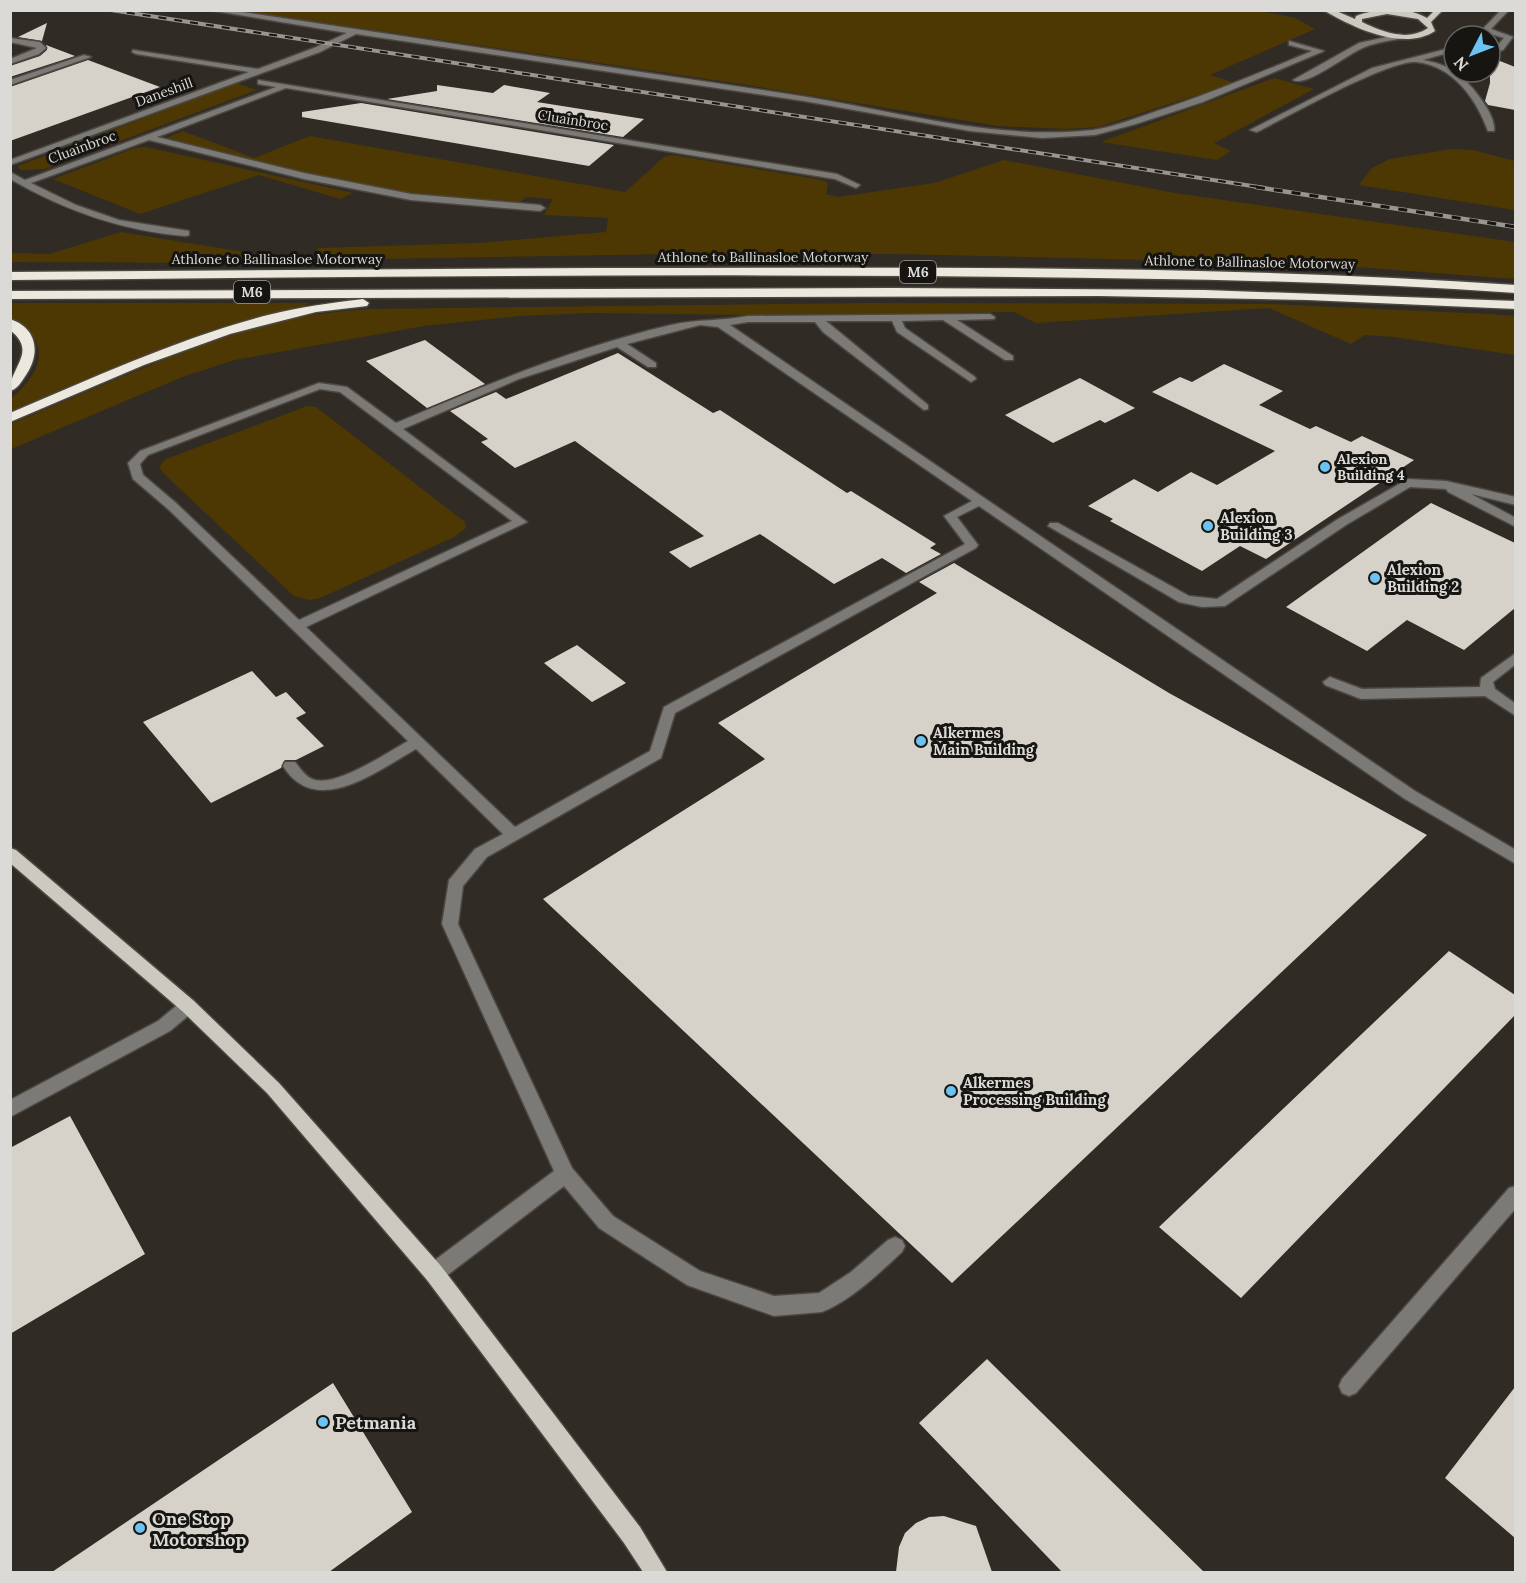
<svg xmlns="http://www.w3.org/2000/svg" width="1526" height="1583" viewBox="0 0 1526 1583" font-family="Lora,serif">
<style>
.green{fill:#4d3803}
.building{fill:#d6d2c9}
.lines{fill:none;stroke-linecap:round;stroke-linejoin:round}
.minor-casing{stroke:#4c4841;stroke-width:3}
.major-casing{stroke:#4c4841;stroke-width:3}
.highway-casing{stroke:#4c4841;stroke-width:3}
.minor{fill:#7c7a77;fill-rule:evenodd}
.major{fill:#ccc9c1;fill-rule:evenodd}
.highway{fill:#ece8de;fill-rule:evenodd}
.rail-far1-casing{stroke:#999691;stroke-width:4}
.rail-casing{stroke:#999691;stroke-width:4.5}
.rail-far1{stroke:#161512;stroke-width:2;stroke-dasharray:8;stroke-linecap:butt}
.rail{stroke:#161512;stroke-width:3;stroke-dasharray:9;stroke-linecap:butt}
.poi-dot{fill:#6bc3f2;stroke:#161512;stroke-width:2}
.labels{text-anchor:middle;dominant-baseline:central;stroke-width:6;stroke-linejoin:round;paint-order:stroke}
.far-street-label{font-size:14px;fill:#dcdad6;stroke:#161512}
.shield{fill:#161512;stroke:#a19f9b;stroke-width:1.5}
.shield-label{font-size:14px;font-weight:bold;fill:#dcdad6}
.far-poi-label{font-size:14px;font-weight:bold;fill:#dcdad6;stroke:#161512;text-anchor:start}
.poi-label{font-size:15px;font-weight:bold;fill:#dcdad6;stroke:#161512;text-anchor:start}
.near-poi-label{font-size:18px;font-weight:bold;fill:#dcdad6;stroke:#161512;text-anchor:start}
</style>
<rect width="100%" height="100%" fill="#302c25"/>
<path class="green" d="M1254,10L1295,18L1315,29L1210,75L1235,83L1098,127L1066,129L998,126L728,82L246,11Z
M1274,78L1314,89L1214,143L1231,151L1217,160L1101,142Z
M236,83L257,90L45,169L20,170L18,166Z
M183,131L254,158L310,136L625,192L664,157L672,155L822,180L828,183L826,194L838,197L934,183L1004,160L1175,193L1515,242V279L1316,264L898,254H673L316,260L318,248L478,243L606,232L608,218L544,215L553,199L526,197L519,203H508L418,194L330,178L219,153L166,138Z
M146,147L353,193L340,199L259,175L140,214L53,179L135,148Z
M1452,149L1473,150L1515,161V210L1359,185L1372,168L1390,159Z
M121,232L275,257L270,263L11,262V253L49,254Z
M11,303H308L305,306C203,325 107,373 11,412V399C43,371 53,342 11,317Z
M868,303L1269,304L1488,314L1515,316V355L1394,337L1365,335L1351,344L1269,308L1036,323L1014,312L752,315L591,313L519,316L424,326L235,360L185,376L11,449V424C95,389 179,349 268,324C300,315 334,312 367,309Z
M307,406L316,407L465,522L466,528L454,537L320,598L309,600L294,596L163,473L159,467L166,459Z"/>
<path class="building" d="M47,23L42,41L18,37Z
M46,45L75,56L10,77V66L40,56L47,50Z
M1490,57L1515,67V110L1488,105L1485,101L1490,83Z
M88,60L160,87L10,141V87Z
M437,85L493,93L504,85L550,93L537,102L644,119L623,137L387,99L437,91Z
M361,103L614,145L589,166L302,117V112Z
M425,340L485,384L427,408L366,361Z
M618,353L713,413L720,410L847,493L851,491L936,544L930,548L941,554L906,573L882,558L834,584L760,534L690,568L669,552L704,536L575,441L515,468L481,442L488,439L450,411L496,392L506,399Z
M1224,364L1283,391L1259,405L1310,429L1316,426L1351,442L1362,436L1414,460L1266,559L1240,546L1202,571L1110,521L1113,519L1088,506L1134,479L1158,492L1191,472L1217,485L1275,451L1152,392L1180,377L1192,382Z
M1080,378L1135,408L1105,423L1100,420L1053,443L1005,415Z
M1431,503L1515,543V608L1464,650L1407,620L1367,651L1286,607Z
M954,563L1169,693L1427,835L952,1283L543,899L765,759L718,723L937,593L919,582Z
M577,645L626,683L592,702L544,663Z
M252,671L276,697L286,692L306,713L296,718L324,746L296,760H285L281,768L211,803L143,722Z
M1449,951L1515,995V1015L1241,1298L1159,1227Z
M70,1116L145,1254L10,1334V1148Z
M987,1359L1204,1572H1062L919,1423Z
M333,1383L412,1512L329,1572H52Z
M1515,1387V1538L1445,1478Z
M944,1516L976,1526L992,1572H896L899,1547L905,1533L916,1523L929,1517Z"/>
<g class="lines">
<g class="minor-casing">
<path id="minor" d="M209,10H230C420,39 611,67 801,96C896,111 996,141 1093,130C1114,127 1136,118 1157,111C1210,94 1261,72 1312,51L1289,45V41L1324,51L1203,102L1136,124L1095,135L1042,138L970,131L804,101L356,34L320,52L10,165V160L249,72L136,54L132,52L133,50L258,69L314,48L347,33Z
M1501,10H1509L1491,29L1513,37L1503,50L1490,53V49L1497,46L1504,38L1488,33L1483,36L1478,34Z
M1400,34L1403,38C1390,41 1377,42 1365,47C1350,52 1306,88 1293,80L1359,43Z
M10,38L40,42L46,48L39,54L10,64V59L37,48L10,42Z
M1454,47V51L1423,60C1434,62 1445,65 1454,71C1467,79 1497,114 1494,131H1488C1476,99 1454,66 1416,62C1388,60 1287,117 1257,132L1250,130L1372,68Z
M84,55L91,57L10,85V80Z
M258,80L837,174L860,185L856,188L835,179L286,88L157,137L304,173L411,194L540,205L545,208L540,211L411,200L304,179L149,140L31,183L76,205L119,220L189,231V235L186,236C122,231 66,211 10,179V172L25,180L276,87L258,84Z
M990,314L995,317L994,319L957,320L1013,356V360H1005L943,320L902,321L905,328L975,377L976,379L971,382L897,332L892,321H826L928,405V409L924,410L823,332L815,322H748L730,325L1415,791L1516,850V864L1405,799L979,506L957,517L978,545L976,548L675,713L661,758L487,857L463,886L458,924L572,1168L613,1216L700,1271L774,1296L819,1293L851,1272L888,1240L895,1237L902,1240L905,1246L902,1252C878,1274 853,1299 822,1312L774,1316L687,1285L599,1228L564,1186L441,1280L434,1282L427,1280L424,1273L427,1266L554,1171L442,924L449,880L475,849L503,834L416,749C377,771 316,819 283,766L285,762H295C300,768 305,776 312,779C334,789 388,752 408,741L168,509L133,479L128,463L140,451L319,383L347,387L396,423C486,385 576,347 671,325C697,319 722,321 748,316ZM700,325L718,327L972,501L944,516L965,544L664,707L650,751L515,827L306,627L527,522L403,429L519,379L617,347L648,367H656V363L627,344ZM320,389L340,392L512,521L299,620L176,503L143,475L140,464L148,455Z
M1408,479L1446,481L1516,497V505L1471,494L1516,518V527L1448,492L1446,489L1410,487L1346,525L1225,606L1202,607L1179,602L1048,526L1050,523H1058L1189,596L1217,599L1338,519Z
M1516,653V664L1493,682L1495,689L1516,704V716L1485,696L1361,699L1325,685L1323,682L1330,677L1362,689L1480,687L1481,678Z
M188,999L194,1001L197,1006L194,1011L170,1031L10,1117V1100L158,1021L182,1001Z
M1516,1186V1208L1356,1393L1349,1396L1342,1393L1339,1386L1342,1379L1509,1188Z"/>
</g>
<g class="major-casing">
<path id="major" d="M1323,10H1334L1355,19L1356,16C1377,8 1407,6 1427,18L1435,10H1443L1431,22L1435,31C1403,52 1352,27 1323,10ZM1387,14L1418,19L1428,28C1407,42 1383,32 1362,22V19Z
M10,848L16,850L194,1001L279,1083L441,1266L640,1527L667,1572H643L624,1543L427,1280L267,1093L182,1011L10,863Z"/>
</g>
<g class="highway-casing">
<path id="highway" d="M597,268C903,268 1210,264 1516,285V293C1317,279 1118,278 918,276C616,274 313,277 10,280V272Z
M892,288L1204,290L1516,301V309L1308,300L1100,296L10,299V291Z
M363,299L369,303L367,306L316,312L230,334L144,365L10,422V413C95,377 179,338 268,315C299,307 331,303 363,299Z
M10,319C40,329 40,357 24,378C20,384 17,389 10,391C10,366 38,352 10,330Z"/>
</g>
<use href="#minor" class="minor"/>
<use href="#major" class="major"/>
<use href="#highway" class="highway"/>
<g class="rail-far1-casing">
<path id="rail-far1" d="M111,10L1265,188"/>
</g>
<g class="rail-casing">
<path id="rail" d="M1256,187L1516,227"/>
</g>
<use href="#rail-far1" class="rail-far1"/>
<use href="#rail" class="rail"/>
</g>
<g class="poi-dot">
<circle cx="1325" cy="467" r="6"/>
<circle cx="1208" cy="526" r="6"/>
<circle cx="1375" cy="578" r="6"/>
<circle cx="921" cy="741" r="6"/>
<circle cx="951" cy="1091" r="6"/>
<circle cx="323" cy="1422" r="6"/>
<circle cx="140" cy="1528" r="6"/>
</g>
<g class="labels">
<g class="far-street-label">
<text transform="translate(164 92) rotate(-20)">Daneshill</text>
<text transform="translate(573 120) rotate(9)">Cluainbroc</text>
<text transform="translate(82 147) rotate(-20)">Cluainbroc</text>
<text x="763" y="257">Athlone to Ballinasloe Motorway</text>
<text x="277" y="259">Athlone to Ballinasloe Motorway</text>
<text transform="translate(1250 262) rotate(1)">Athlone to Ballinasloe Motorway</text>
</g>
<g class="shield">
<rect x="900" y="261" width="36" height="22" rx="4.5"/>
<rect x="234" y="281" width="36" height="22" rx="4.5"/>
</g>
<g class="shield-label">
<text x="918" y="272">M6</text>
<text x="252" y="292">M6</text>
</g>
<g class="far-poi-label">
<text x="1337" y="459">Alexion<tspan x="1337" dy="16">Building 4</tspan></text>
</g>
<g class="poi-label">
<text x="1220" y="517">Alexion<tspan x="1220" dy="17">Building 3</tspan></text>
<text x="1387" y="569">Alexion<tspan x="1387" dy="17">Building 2</tspan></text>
<text x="933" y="732">Alkermes<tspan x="933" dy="17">Main Building</tspan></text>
<text x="963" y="1082">Alkermes<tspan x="963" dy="17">Processing Building</tspan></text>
</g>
<g class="near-poi-label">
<text x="335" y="1422">Petmania</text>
<text x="152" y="1518">One Stop<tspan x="152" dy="21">Motorshop</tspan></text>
</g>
</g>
<rect width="1526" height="1583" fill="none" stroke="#dcdad6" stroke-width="24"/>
<g transform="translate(1472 54) rotate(228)"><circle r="28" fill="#161512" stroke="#656460" stroke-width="1.5"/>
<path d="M0-4.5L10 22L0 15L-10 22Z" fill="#6bc3f2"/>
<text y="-9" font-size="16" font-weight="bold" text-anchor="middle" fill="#dcdad6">N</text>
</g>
</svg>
